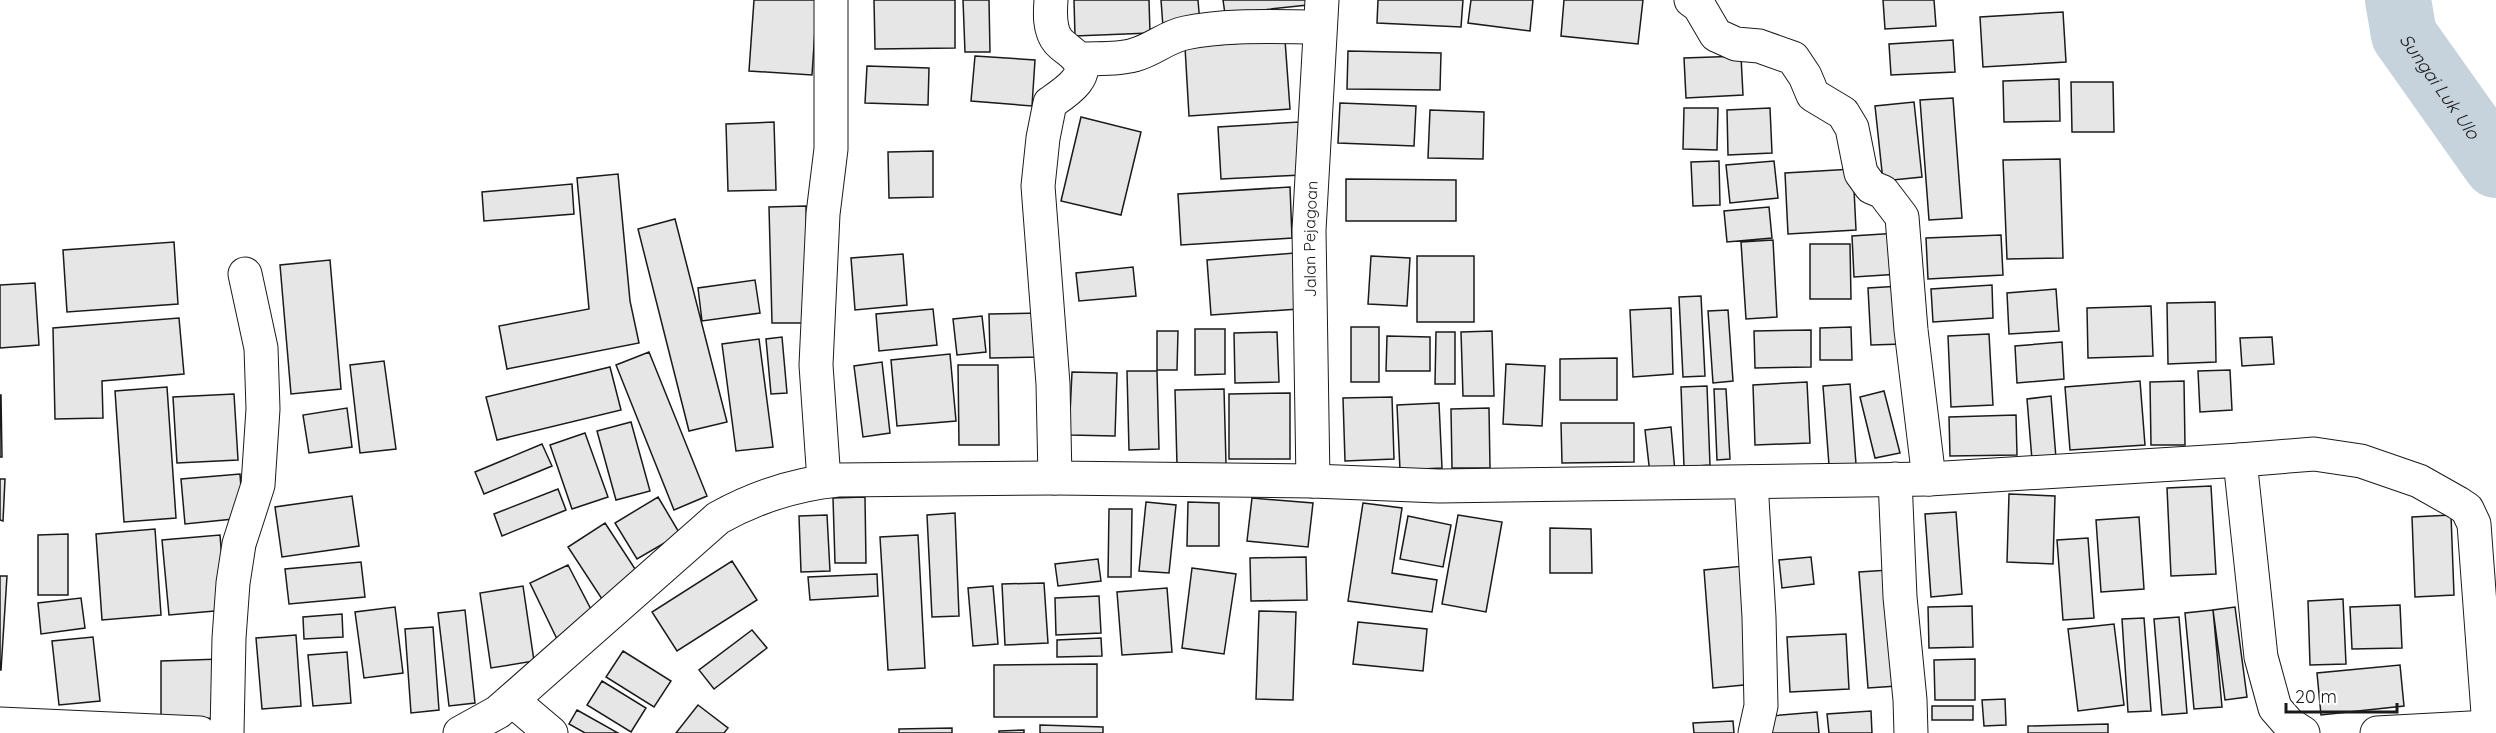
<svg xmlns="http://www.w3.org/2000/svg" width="2496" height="733" viewBox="0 0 2496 733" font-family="Quicksand,sans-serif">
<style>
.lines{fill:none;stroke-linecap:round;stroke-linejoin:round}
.river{stroke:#c6d2dc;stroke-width:66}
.building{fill:#e6e6e6;stroke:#1a1a1a;stroke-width:1.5}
.street-casing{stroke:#1a1a1a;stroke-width:35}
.secondary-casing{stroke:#1a1a1a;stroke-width:35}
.street{stroke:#fff;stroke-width:33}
.secondary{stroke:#fff;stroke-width:33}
.labels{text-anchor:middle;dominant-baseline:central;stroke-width:4.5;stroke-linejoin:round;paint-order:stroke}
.street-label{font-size:16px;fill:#1a1a1a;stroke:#fff}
.water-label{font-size:18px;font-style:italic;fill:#1a1a1a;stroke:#fff}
</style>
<rect width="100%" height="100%" fill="#fff"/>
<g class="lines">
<path class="river" id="s1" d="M2398,0L2404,35L2496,165"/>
</g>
<path class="building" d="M754,0H817L812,75L749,71Z
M874,0H955V48L875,49Z
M963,0H989L990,52H965Z
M1074,0H1149L1150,33L1075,36Z
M1161,0H1198L1200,24L1163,27Z
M1223,0H1317V4L1225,14Z
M1378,0H1463L1461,27L1377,23Z
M1471,0H1533L1530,31L1468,23Z
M1564,0H1643L1638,44L1561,36Z
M1883,0H1934L1936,26L1885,29Z
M2063,12L2066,62L1983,67L1980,17Z
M1285,40L1290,109L1189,116L1185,47Z
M1953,40L1955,72L1891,75L1889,44Z
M1348,51L1441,53L1440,90L1347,89Z
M975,56L1035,60L1032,106L971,101Z
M1741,56L1743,95L1686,98L1684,58Z
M867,66L929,68L928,105L865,103Z
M2059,79L2060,121L2004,122L2003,81Z
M2071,82H2113L2114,132H2072Z
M1953,98L1962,218L1929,220L1920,100Z
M1914,102L1922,177L1883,181L1875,106Z
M1340,103L1416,106L1414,146L1338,143Z
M1684,108H1718L1717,150L1683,149Z
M1770,108L1772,153L1728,155L1727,110Z
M1430,110L1484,112L1483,159L1428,158Z
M1081,117L1141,132L1121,215L1061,201Z
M774,122L776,190L728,191L726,124Z
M1299,122L1302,175L1221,179L1218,127Z
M933,151V197L889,198L888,152Z
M2060,159L2063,258L2007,259L2003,160Z
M1719,161L1720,205L1693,206L1691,162Z
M1774,161L1778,198L1730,203L1726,165Z
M1853,169L1856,230L1788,234L1785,173Z
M618,174L630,301L639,343L507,369L499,326L589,309L577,178Z
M1346,179L1456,180V221H1346Z
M572,184L574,214L484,221L482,192Z
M1290,187L1292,238L1181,245L1178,194Z
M806,206L809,323H772L769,207Z
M1769,207L1772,238L1727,242L1724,211Z
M675,219L727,422L689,431L638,229Z
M1898,233L1900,274L1854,277L1852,236Z
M2001,235L2003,275L1928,279L1926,238Z
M1773,240L1777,317L1746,319L1741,242Z
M174,242L178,304L67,312L63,250Z
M1810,244H1850L1851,299H1810Z
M1295,253L1299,309L1211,315L1207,260Z
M903,254L907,305L855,310L851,258Z
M1371,256L1410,258L1407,306L1368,304Z
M1417,256H1474V322H1417Z
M330,260L341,389L291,394L280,265Z
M1133,267L1136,296L1079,301L1076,273Z
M755,280L760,313L702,321L698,288Z
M35,283L39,345L0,348V285Z
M1992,285L1993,318L1933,322L1931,289Z
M1901,286L1903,344L1871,345L1868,288Z
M2056,289L2059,331L2009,334L2007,293Z
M1701,296L1705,376L1683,377L1679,297Z
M2215,302L2216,362L2168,364L2167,303Z
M2151,306L2153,356L2088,358L2087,308Z
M1671,308L1673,374L1633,377L1630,310Z
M933,309L937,345L879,351L876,314Z
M1728,310L1733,381L1713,383L1708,311Z
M1041,313L1042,357L990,358L989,314Z
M982,316L986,352L957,355L953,319Z
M179,318L184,374L102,381L103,418L55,419L53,328Z
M1351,327H1379V382H1351Z
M1851,327L1852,360H1820V328Z
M1195,329H1225V374L1195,375Z
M1811,330V367L1755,368L1754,331Z
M1157,331H1178L1177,370H1157Z
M1492,331L1494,396H1463L1461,332Z
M1277,332L1279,382L1235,383L1234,333Z
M1436,332H1455V384H1435Z
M1989,334L1993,405L1951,407L1948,336Z
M1387,336L1430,337V371H1386Z
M782,337L787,393L771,394L766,339Z
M2272,337L2274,364L2242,366L2240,338Z
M759,339L773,447L736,451L722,344Z
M2062,342L2064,379L2017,383L2015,346Z
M649,352L707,496L674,510L616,365Z
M950,354L956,421L897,426L891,360Z
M1617,358V400H1560V359Z
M384,361L396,449L360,453L350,365Z
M882,362L890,433L863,437L854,366Z
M1506,364L1545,366L1542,426L1503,424Z
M958,365H998L999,445H959Z
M610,367L621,410L497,440L486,397Z
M2230,370L2232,410L2200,412L2198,371Z
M1127,371H1157L1159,449L1129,450Z
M1072,372L1117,373L1115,436L1069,435Z
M2140,381L2145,445L2070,450L2065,387Z
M2184,381L2185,445H2151L2150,382Z
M1807,382L1810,443L1755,445L1753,385Z
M1850,384L1856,464L1829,465L1823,386Z
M1707,386L1710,465L1684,467L1681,387Z
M167,387L176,518L124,522L115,391Z
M1224,389L1226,464L1177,465L1175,390Z
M1714,389H1726L1730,459L1717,460Z
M1884,391L1900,453L1875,458L1860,397Z
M1290,393V459H1229V394Z
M234,394L238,460L177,463L173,397Z
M0,395H1L2,457H0Z
M2051,396L2056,458L2032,460L2027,399Z
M1392,397L1394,459L1345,461L1343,398Z
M1439,403L1442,468L1400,470L1397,405Z
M347,408L352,447L309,453L303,415Z
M1489,408L1490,468H1452L1451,409Z
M2016,415L2017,455L1950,456L1949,417Z
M631,422L650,491L616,500L597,431Z
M1561,423H1634V462L1562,463Z
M1671,427L1675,472L1650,474L1645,430Z
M585,433L608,497L572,509L550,445Z
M542,444L552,466L484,494L475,472Z
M240,474L243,518L185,524L181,479Z
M0,479H5L3,521L0,520Z
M2211,486L2216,574L2171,576L2167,488Z
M558,489L566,510L502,536L494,514Z
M2009,494L2055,496L2053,564L2007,562Z
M352,496L359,546L282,557L275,507Z
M658,497L680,534L637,559L615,523Z
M865,497L866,563H835L833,498Z
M1252,498L1313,503L1308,547L1247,541Z
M1146,502L1176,505L1169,573L1139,571Z
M1188,502L1219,503V546H1187Z
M1363,503L1402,508L1392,573L1437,580L1432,612L1348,601Z
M1109,509H1132L1131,577H1108Z
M1956,512L1962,594L1931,597L1925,514Z
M955,513L959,616L932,617L927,515Z
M827,515L830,571L801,572L799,516Z
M1458,515L1502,522L1486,612L1442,604Z
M2451,515L2454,595L2415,597L2412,517Z
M1408,516L1451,525L1443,567L1400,559Z
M2139,517L2144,589L2101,592L2096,520Z
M605,523L639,575L602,599L568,547Z
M1550,528L1591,529L1592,573H1550Z
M155,529L161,615L102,620L96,534Z
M68,534V595H38V535Z
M220,535L226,610L169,615L162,540Z
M918,535L925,668L888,670L880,537Z
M2088,538L2094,618L2063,620L2057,540Z
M1306,557L1307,600L1251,601L1250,558Z
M1811,557L1814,584L1782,588L1779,560Z
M1098,559L1101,581L1058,586L1055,564Z
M732,561L757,600L677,651L652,612Z
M361,562L365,597L289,604L285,569Z
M568,565L596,619L557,639L530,583Z
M1744,566L1754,684L1713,688L1704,570Z
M1192,568L1236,574L1224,654L1182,648Z
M1889,570L1897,686L1868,688L1859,572Z
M877,574L878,596L810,600L808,577Z
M0,576H7L1,670H0Z
M1044,583L1048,643L1005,645L1002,584Z
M523,586L534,661L491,668L480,593Z
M993,586L998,644L973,646L968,588Z
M1167,588L1172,652L1122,655L1117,592Z
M1099,596L1101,633L1056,635L1055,598Z
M81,598L85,628L41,634L38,603Z
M2343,599L2346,664L2310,665L2308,601Z
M2400,605L2402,648L2352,649L2350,607Z
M1972,606L1973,647L1929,648L1928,607Z
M395,607L403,673L364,678L355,612Z
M2235,607L2247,697L2225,700L2213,610Z
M465,610L475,703L449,706L438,613Z
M2213,610L2222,707L2194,709L2185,613Z
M1259,611L1296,612L1293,700L1256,699Z
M342,614L343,637L304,639L303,617Z
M2179,617L2187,713L2162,715L2154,619Z
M2144,618L2151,711L2128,712L2122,619Z
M1358,622L1427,629L1423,671L1353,664Z
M2114,624L2124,705L2078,711L2068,629Z
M433,627L439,710L411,713L405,629Z
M752,630L767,648L714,689L699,670Z
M1846,634L1849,689L1790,692L1787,637Z
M296,635L301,706L262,709L256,638Z
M93,637L100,701L59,705L52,641Z
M1101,638L1102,656L1057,657V640Z
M623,651L671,681L654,707L606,677Z
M347,652L351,703L313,706L308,655Z
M221,659L222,718L161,719V661Z
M1975,659V700H1935L1934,660Z
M1097,664V717H994V665Z
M2400,665L2404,706L2321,715L2317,673Z
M602,681L646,708L631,732L587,705Z
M2005,699L2006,725L1984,726L1982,700Z
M698,705L728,728L724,733H676Z
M1932,706H1973V720H1932Z
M577,710L618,733H585L569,724Z
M1871,711L1872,733H1829L1827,714Z
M1817,712L1819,733H1772L1770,716Z
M1733,721L1734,733H1694L1693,723Z
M2108,724V733H2028V726Z
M1040,725L1103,727V733H1040Z
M952,728V733H899V729Z
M1024,730V733H999V731Z"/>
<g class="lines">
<g class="street-casing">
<g id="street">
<path d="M1051,0C1050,13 1049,30 1058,41C1063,47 1071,51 1076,57C1094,75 1063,94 1050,103L1043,138L1038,186L1053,384L1055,478"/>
<path d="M1691,0L1699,6L1716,35L1736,44L1759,46L1793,58L1805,76L1813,95L1843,113L1852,128L1861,173L1871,187L1883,192L1902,217L1911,330L1929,479"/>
<path d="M1079,59C1097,58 1117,60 1134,55C1153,50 1166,37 1185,33C1229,24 1276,27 1320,27"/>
<path d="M2240,460L2314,454L2361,461L2419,481L2458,503L2467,509L2474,524L2489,727"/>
<path d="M1895,479L1900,597L1910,700L1911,733"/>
<path d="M824,481L816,365L823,214L831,149V0"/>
<path id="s2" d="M1313,481L1309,230L1322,0"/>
<path d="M1751,482L1759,617L1761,706L1755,733"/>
<path d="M512,700L551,733"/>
<path d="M227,733L229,638L233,583L239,544L258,485L263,409L261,348L245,274"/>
</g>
</g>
<g class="secondary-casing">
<path id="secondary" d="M0,724L200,733
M460,733L498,712L718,518C756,497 795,484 838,480L1055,478L1313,481L1439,486L1929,479L2240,460L2261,657L2275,708L2289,724L2303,733
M2377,733L2489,727V733"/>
</g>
<use href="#street" class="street"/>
<use href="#secondary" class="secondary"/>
</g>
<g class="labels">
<g class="street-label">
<text stroke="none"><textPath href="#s2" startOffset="242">Jalan Pejagoan</textPath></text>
</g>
<g class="water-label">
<text stroke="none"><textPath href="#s1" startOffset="98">Sungai Luk Ulo</textPath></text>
</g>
</g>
<path d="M2286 703v9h111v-9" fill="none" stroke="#1a1a1a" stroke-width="3"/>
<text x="2295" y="703" font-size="18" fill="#1a1a1a" stroke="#ffffff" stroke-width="4.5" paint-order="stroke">20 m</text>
</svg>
